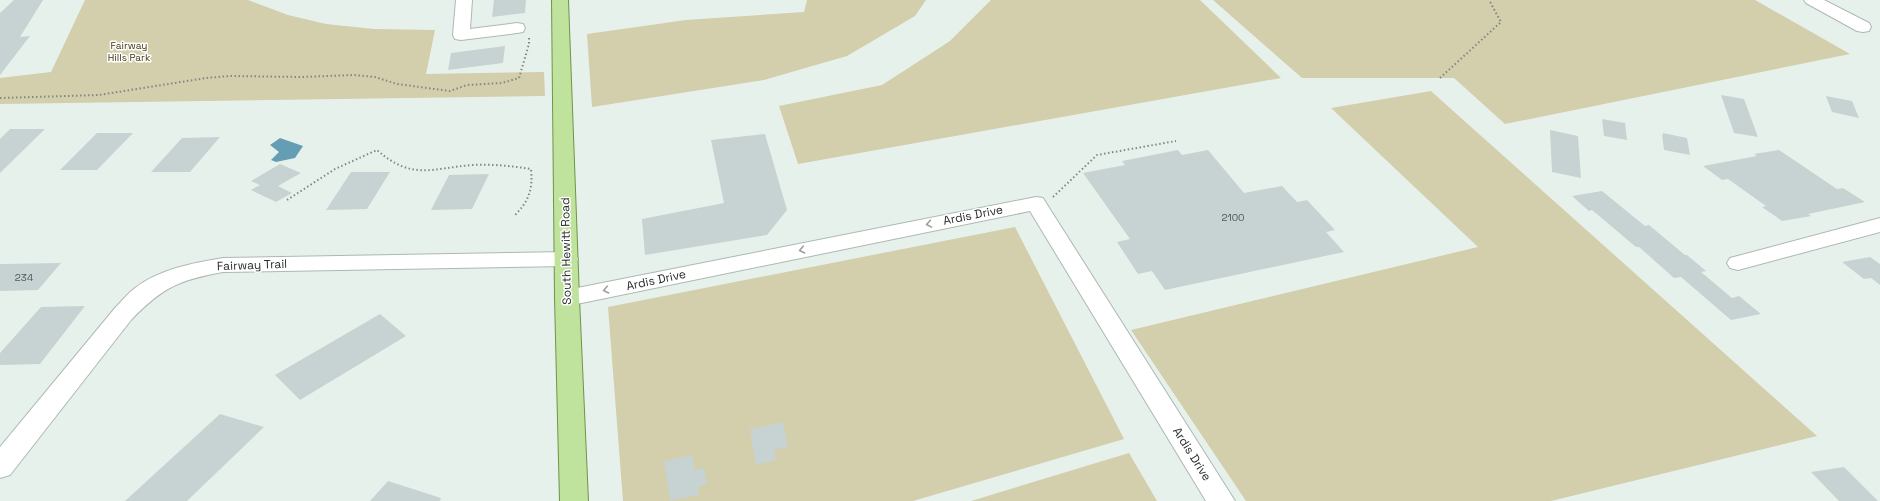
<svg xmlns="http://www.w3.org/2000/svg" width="1880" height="501" viewBox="0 0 1880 501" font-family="'Space Grotesk',sans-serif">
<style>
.green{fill:#d3ceab}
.water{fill:#659eb4}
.building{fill:#c7d3d2}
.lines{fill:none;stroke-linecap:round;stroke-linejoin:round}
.minor-casing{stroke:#aeb8b3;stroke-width:2}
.major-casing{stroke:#6e9549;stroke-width:2}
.path{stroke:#818885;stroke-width:2;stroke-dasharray:1.5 2.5;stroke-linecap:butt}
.minor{fill:#fff;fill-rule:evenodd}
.major{fill:#bfe29c;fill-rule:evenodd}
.oneway{stroke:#9ea09f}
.labels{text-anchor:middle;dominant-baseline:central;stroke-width:3;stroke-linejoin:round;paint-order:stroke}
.far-park-label{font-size:10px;fill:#3f3810;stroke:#fff}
.number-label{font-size:10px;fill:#505654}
.street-label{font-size:12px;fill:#282c2a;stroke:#fff}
</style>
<rect width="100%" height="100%" fill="#e7f1ec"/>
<path class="green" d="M85,0H248L288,15L326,24L374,29L435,30L426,74L544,72L545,96L0,104V78L51,72Z
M807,0H926L915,16L847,56L764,80L592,107L587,34L686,20L804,12Z
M991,0H1200L1281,78L798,164L779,106L882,85L950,41Z
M1213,0H1755L1850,54L1505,124L1454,78H1302Z
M1431,91L1461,118L1817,436L1551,501H1246L1131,330L1478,247L1331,108Z
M1015,227L1124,439L913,501H623L608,307Z
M1129,453L1157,501H971Z"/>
<path class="water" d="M280,138L303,146L295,158L276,162L271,160L279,152L270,145Z"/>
<path class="building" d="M14,0H43L20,37L30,36L0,75V13Z
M494,0H526L525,13L492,17Z
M505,46L503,63L448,70L451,53Z
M1721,95L1744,99L1758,137L1734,133Z
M1826,96L1852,101L1859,118L1832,112Z
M1602,119L1625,123L1627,140L1604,136Z
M10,129H45L0,173V139Z
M1550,130L1578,136L1581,178L1552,172Z
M97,133H133L97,170H60Z
M1663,133L1687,138L1690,155L1664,150L1662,134L1663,135Z
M765,134L787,210L767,235L645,255L642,219L724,203L711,140Z
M220,137L190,172H151L182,138Z
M1178,150L1182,155L1208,150L1244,193L1282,186L1297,202L1307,200L1335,230L1326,232L1344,252L1165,290L1152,271L1138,274L1117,242L1130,239L1083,173L1125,165L1122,161Z
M1779,150L1837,189L1843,188L1865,202L1808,214L1811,216L1782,221L1762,207L1766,206L1728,179L1722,180L1703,166L1757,156L1754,154Z
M280,164L301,173L278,186L292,193L276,202L251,190L260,185L251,181Z
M351,172H390L367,209L326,210Z
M489,174L472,209L431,210L449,175Z
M1602,191L1645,226L1649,225L1685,255H1687L1706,271L1701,272L1732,298L1739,296L1761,314L1731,320L1681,277L1674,278L1639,247H1636L1592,210L1589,211L1572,196Z
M1870,257L1880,264V285L1871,278L1864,279L1842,262Z
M61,263L38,290L0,291V264Z
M85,306L40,364L0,365V353L41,307Z
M380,314L406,336L300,400L275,375Z
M220,414L264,427L187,501H125Z
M783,422L788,447L774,450L776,460L756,465L750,429Z
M692,455L695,470L704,468L707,484L698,487L699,495L670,501L664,461Z
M1844,467L1878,501H1839L1811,472Z
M388,481L441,498L440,501H370Z"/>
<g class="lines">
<g class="minor-casing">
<path id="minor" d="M456,0H472L470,29L517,23L523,24L525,28L523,32L517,33L461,40L455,39L453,35Z
M1804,0H1824L1869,23L1871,27L1869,31L1863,32L1857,31L1806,3Z
M1036,197L1043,198L1046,203L1235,501H1206L1030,211L567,306L559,304L555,298L559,292L567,290Z
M1880,218V232L1738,270L1730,268L1727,263L1730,258Z
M567,252L575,254L578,259L575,264L567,266L223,272C179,280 163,287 131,320L10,475L0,478V447L115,308C121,302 127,294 135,288C160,269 193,263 223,258Z"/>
</g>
<g class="major-casing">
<path id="major" d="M552,0H568L579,298L588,501H560L555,298Z"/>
</g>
<path class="path" d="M1440,78L1501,22L1489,0
M0,98L99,95L206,78L230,76L301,77L354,75L375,77L397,84L450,91L467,85L502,83L519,78L529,44V36
M1053,197L1097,155L1176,141
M287,200L335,169L377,150C412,181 432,168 473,165C492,164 512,166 531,169C533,189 529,201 515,215"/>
<use href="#minor" class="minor"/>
<use href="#major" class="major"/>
</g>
<defs><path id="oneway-chevron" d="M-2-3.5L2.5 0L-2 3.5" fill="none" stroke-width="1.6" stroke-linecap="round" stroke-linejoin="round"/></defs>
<g class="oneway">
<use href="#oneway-chevron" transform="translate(929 224) rotate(170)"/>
<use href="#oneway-chevron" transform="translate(802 250) rotate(168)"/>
<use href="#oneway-chevron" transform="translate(606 290) rotate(168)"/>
</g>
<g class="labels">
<g class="far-park-label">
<text x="129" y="45">Fairway<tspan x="129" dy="12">Hills Park</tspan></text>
</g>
<g class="number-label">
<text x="1233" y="217">2100</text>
<text x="24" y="277">234</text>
</g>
<g class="street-label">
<text transform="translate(973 215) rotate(-11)">Ardis Drive</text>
<text transform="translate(566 251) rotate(-91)">South Hewitt Road</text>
<text transform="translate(252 265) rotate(-2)">Fairway Trail</text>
<text transform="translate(656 280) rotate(-12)">Ardis Drive</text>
<text transform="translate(1192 454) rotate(58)">Ardis Drive</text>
</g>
</g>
</svg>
